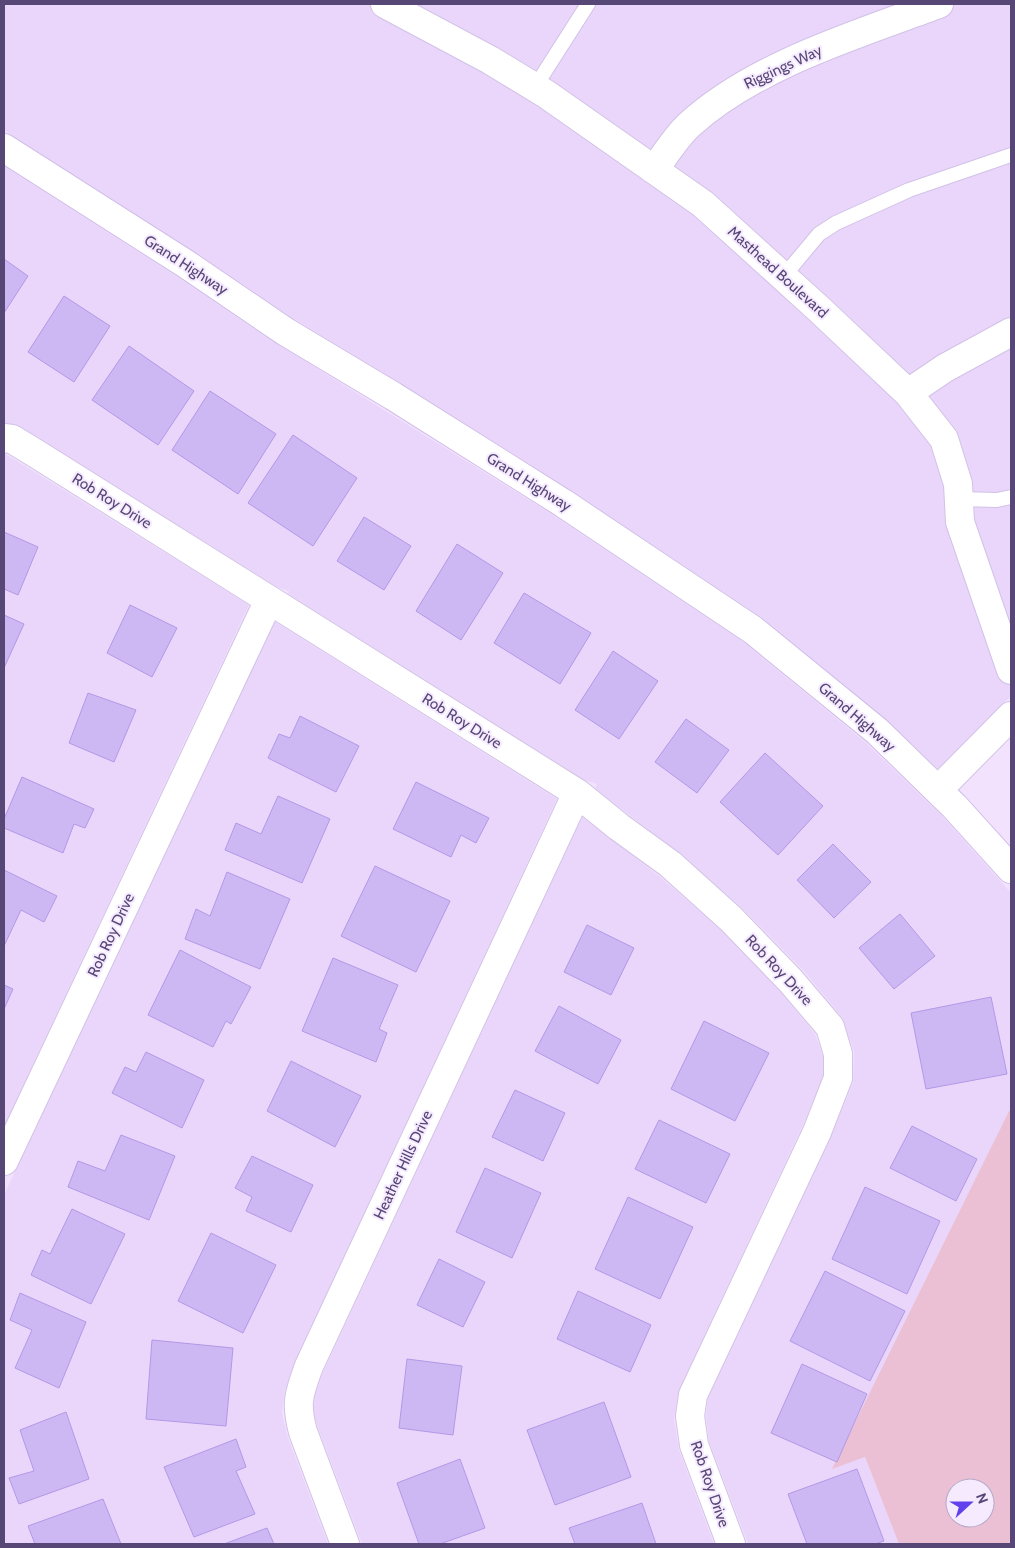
<svg xmlns="http://www.w3.org/2000/svg" width="1015" height="1548" viewBox="0 0 1015 1548" font-family="Cabin,sans-serif">
<style>
.residential{fill:#e9d6fa}
.green{fill:#ebc0d4;fill-rule:evenodd}
.building{fill:#ceb8f4;stroke:#b398e7}
.lines{fill:none;stroke-linecap:round;stroke-linejoin:round}
.lane-casing{stroke:#d2c2e7;stroke-width:16}
.street-casing{stroke:#d2c2e7;stroke-width:30}
.secondary-casing{stroke:#d0bde9;stroke-width:30}
.lane{stroke:#fff;stroke-width:14}
.street{stroke:#fff;stroke-width:28}
.secondary{stroke:#fff;stroke-width:28}
.labels{text-anchor:middle;dominant-baseline:central;stroke-width:4;stroke-linejoin:round;paint-order:stroke}
.street-label{font-size:15px;fill:#564776;stroke:#f6eaff}
</style>
<rect width="100%" height="100%" fill="#f2e2fd"/>
<path class="residential" d="M4,4H1011V696L938,769L887,720L763,618L572,491L402,384L296,320L195,252L4,130Z
M4,166L176,276L263,335L553,515L742,641L865,742L943,817L1011,893V1107L833,1468L865,1457L899,1544H748L709,1441L706,1415L708,1398L831,1136L853,1083L854,1052L842,1017L803,970L743,909L681,854L595,789L597,784L584,780L288,594L289,591L277,587L21,427L4,424Z
M4,453L249,605L4,1126Z
M274,621L557,799L295,1362L285,1390L282,1413L288,1438L328,1544H4V1195Z
M582,817L659,876L720,929L778,989L815,1034L823,1057V1077L802,1127L679,1390L674,1419L679,1450L714,1544H362L318,1428L313,1411L315,1395L324,1370Z"/>
<path class="green" d="M1011,1107V1544H899L865,1457L832,1469ZM955,1488H985V1518H955Z"/>
<path class="building" d="M4,259L28,276L4,313Z
M64,296L110,326L74,382L28,352Z
M129,346L194,391L158,445L92,400Z
M210,391L276,434L238,494L172,450Z
M293,435L357,478L313,546L248,503Z
M364,517L411,546L384,590L337,561Z
M4,532L38,547L18,595L4,589Z
M457,544L503,573L461,640L416,611Z
M524,593L591,633L560,684L494,643Z
M130,605L177,628L152,677L107,653Z
M4,615L24,624L4,668Z
M613,651L658,681L619,739L575,710Z
M88,693L136,710L114,762L69,743Z
M300,716L359,746L336,792L268,758L279,734L290,738Z
M686,719L729,750L697,793L655,762Z
M765,753L823,806L778,855L720,802Z
M22,777L94,809L85,828L74,824L63,853L4,828V819Z
M416,782L489,818L476,843L461,835L451,857L393,829Z
M278,796L330,819L302,883L225,850L236,823L261,834Z
M833,844L871,882L834,918L797,880Z
M375,866L450,901L416,972L341,936Z
M4,870L57,896L44,922L21,910L4,946Z
M227,872L290,899L260,969L185,939L196,909L210,916Z
M900,914L935,956L894,989L859,948Z
M587,925L634,948L611,995L564,972Z
M180,950L251,987L231,1024L226,1021L213,1047L148,1015Z
M333,958L398,985L379,1029L387,1033L376,1062L302,1031Z
M4,985L13,989L4,1009Z
M991,997L1007,1074L926,1089L911,1013Z
M559,1006L621,1040L598,1084L535,1051Z
M704,1021L769,1053L735,1121L671,1089Z
M146,1052L204,1080L182,1128L112,1093L125,1067L136,1072Z
M291,1061L361,1096L335,1147L267,1111Z
M515,1090L565,1113L543,1161L492,1137Z
M659,1120L730,1154L706,1203L635,1169Z
M912,1126L977,1159L956,1201L890,1168Z
M121,1135L175,1156L149,1220L68,1187L78,1161L105,1171Z
M252,1156L313,1185L291,1232L246,1211L252,1197L235,1188Z
M485,1168L541,1193L512,1258L456,1232Z
M865,1187L940,1221L907,1294L832,1259Z
M628,1197L693,1227L660,1299L595,1269Z
M72,1209L125,1234L91,1304L31,1275L42,1250L50,1254Z
M211,1233L276,1265L243,1333L178,1301Z
M439,1259L485,1282L463,1327L417,1305Z
M825,1271L905,1311L870,1381L790,1341Z
M578,1291L651,1325L630,1372L557,1339Z
M20,1293L86,1322L59,1388L15,1368L32,1330L10,1320Z
M152,1340L233,1348L226,1426L146,1419Z
M407,1359L462,1366L453,1435L399,1428Z
M802,1364L867,1394L837,1462L771,1433Z
M604,1402L631,1477L555,1505L527,1430Z
M66,1412L89,1479L19,1504L9,1478L34,1471L20,1430Z
M236,1439L246,1467L236,1471L255,1514L194,1537L164,1467Z
M460,1459L485,1528L440,1544H419L397,1483Z
M857,1469L884,1541L875,1544H807L788,1494Z
M103,1499L121,1544H35L28,1526Z
M642,1503L656,1544H575L569,1528Z
M267,1528L274,1544H224Z"/>
<g class="lines">
<g class="lane-casing">
<path id="lane" d="M535,87L588,4
M783,277L819,234L836,223L909,190L1011,155
M959,499L997,500L1011,497"/>
</g>
<g class="street-casing">
<path id="street" d="M385,4L490,60L546,94L703,204L820,310L908,393L944,439L958,484L960,522L1011,670
M654,170C665,155 676,137 689,125C755,65 856,35 939,4
M908,393L945,368L1011,332
M4,438L12,439L35,453L577,793L619,827L670,864L731,919L790,980L830,1027L838,1054V1078L817,1132L693,1395L690,1416L694,1445L731,1544
M938,790L1011,716
M4,1161L269,600
M345,1544L303,1432C295,1402 299,1394 309,1366L577,793"/>
</g>
<g class="secondary-casing">
<path id="secondary" d="M4,148L186,264L286,332L393,396L563,503L753,630L877,731L955,807L1011,869"/>
</g>
<use href="#lane" class="lane"/>
<use href="#street" class="street"/>
<use href="#secondary" class="secondary"/>
</g>
<g class="labels">
<g class="street-label">
<text transform="translate(783 67) rotate(-25)">Riggings Way</text>
<text transform="translate(186 265) rotate(33)">Grand Highway</text>
<text transform="translate(778 272) rotate(42)">Masthead Boulevard</text>
<text transform="translate(529 482) rotate(32)">Grand Highway</text>
<text transform="translate(112 501) rotate(32)">Rob Roy Drive</text>
<text transform="translate(857 717) rotate(41)">Grand Highway</text>
<text transform="translate(462 721) rotate(32)">Rob Roy Drive</text>
<text transform="translate(111 935) rotate(-65)">Rob Roy Drive</text>
<text transform="translate(779 970) rotate(47)">Rob Roy Drive</text>
<text transform="translate(403 1165) rotate(-65)">Heather Hills Drive</text>
<text transform="translate(710 1484) rotate(71)">Rob Roy Drive</text>
</g>
</g>
<rect width="1015" height="1548" fill="none" stroke="#564776" stroke-width="10"/>
<g transform="translate(970 1503) rotate(69)"><circle r="24" fill="#f6eaff" stroke="#b6a9c8"/>
<path d="M0-4L9 19L0 12L-9 19Z" fill="#6041ed"/>
<text y="-8" font-size="14" font-weight="bold" text-anchor="middle" fill="#564776">N</text>
</g>
</svg>
